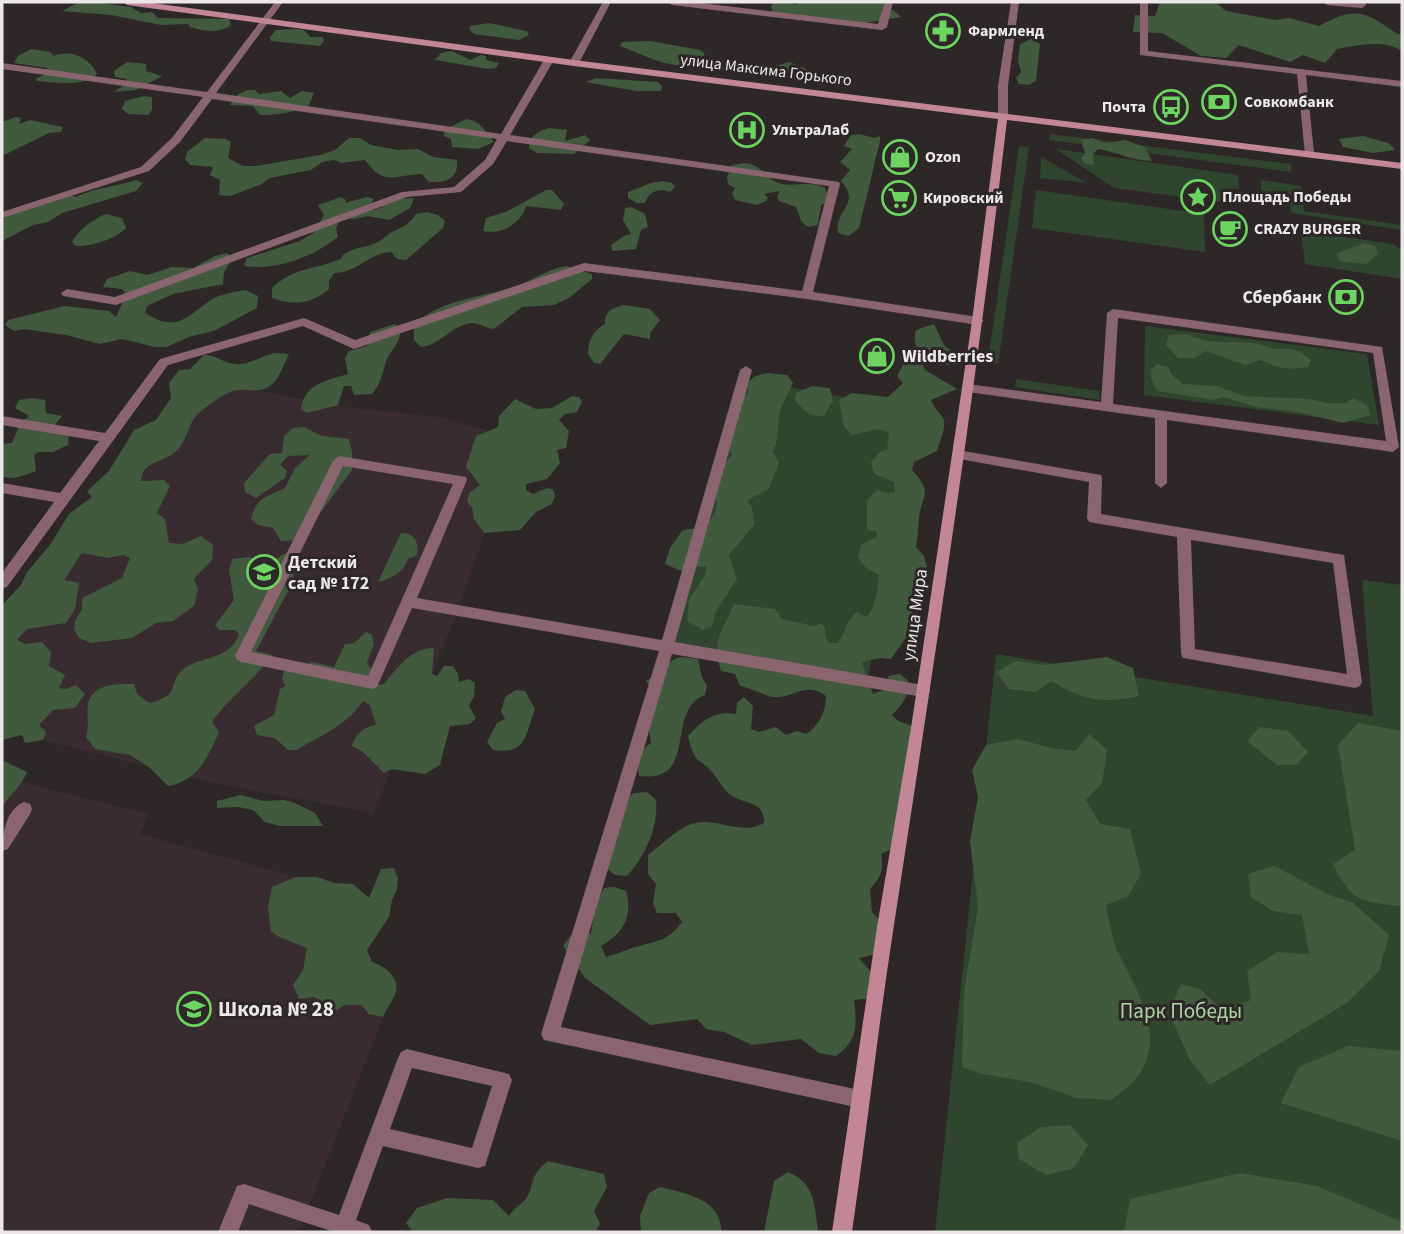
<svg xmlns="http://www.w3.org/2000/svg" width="1404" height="1234" viewBox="0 0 1404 1234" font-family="'Source Sans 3',sans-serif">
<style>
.built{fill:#392c30}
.green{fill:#30452d}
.forest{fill:#41593d}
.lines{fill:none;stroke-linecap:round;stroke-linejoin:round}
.service{fill:#8a656f;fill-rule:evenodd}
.tertiary{fill:#8a656f;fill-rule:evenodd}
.secondary{fill:#c28697;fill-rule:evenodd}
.labels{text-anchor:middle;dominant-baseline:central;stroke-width:6;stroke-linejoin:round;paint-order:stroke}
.far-poi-label{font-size:16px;font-weight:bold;fill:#ece8e9;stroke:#2d2728;text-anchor:start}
.far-street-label{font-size:16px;fill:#ece8e9;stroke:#2d2728}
.poi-label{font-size:18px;font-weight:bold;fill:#ece8e9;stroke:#2d2728;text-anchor:start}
.street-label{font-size:18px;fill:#ece8e9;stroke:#2d2728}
.near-poi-label{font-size:21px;font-weight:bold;fill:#ece8e9;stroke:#2d2728;text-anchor:start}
.near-park-label{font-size:21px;fill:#abd7a4;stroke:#2d2728}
</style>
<rect width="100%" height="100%" fill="#2d2728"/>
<path class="built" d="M195,379L345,407L439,417L517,439L458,611L373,813L208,782L2,730V651Z
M2,777L150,814L139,834L341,889L389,1002L299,1232H2Z"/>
<path class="green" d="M1050,134L1291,164V172L1049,140Z
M1019,146L1029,147L998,364L988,362Z
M1056,149L1238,175L1239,189H1229V203L1114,188Z
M1041,157L1087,183L1040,178Z
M1261,180L1301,186L1304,211L1402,225V230L1291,213L1290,198L1261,194Z
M1036,190L1204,214L1205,252L1032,228Z
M1301,230L1392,244L1402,250V279L1305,264Z
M1145,326L1367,354L1379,425L1144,395Z
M743,379L918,410L867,682L667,647Z
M1016,379L1099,391L1100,400L1015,387Z
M1362,580L1402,585V1232H935L996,654L1373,716Z"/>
<path class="forest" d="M92,2L131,7L141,13L152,12L158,18L229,19L231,25C219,34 204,31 190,27L188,24L161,25L111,15L62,11L78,3Z
M774,2H791L794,5L801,2H883L887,11L893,10L901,17L865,23L773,14L771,6Z
M1160,2H1215L1226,11L1275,20L1289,18L1319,26C1355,6 1365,11 1397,34H1402V51C1384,39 1357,45 1337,49L1325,63L1303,55L1290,62L1239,45L1226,58L1201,56L1162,33L1133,32L1135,15L1155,16Z
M489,23L527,31L529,35L519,40L474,34L470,30V26Z
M295,29L304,30L310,37H323L324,41L320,46L271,41L270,37L276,30Z
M1031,39L1040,44L1036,81L1029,85L1019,84L1016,78L1021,72L1018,60L1020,44Z
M650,41L700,50L705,54C684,79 645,55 620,46L622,42Z
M31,49L50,52L54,56C71,49 90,58 97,74C82,88 54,82 37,81L36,79L46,73L47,68L14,63L18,56Z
M452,51L470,60L481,55L486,56V60L499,63L496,68L488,69L435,60L441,53Z
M127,62L146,64V71L162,76L136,90L114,92L126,84L127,79L115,77L114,71Z
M789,62L807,69L808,75L791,79L768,74V68Z
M596,78L658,82L662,86L661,91H636L586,82Z
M248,90H255L259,94L281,91L290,98L302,91L314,93L309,105C292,113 278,115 260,115L253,106L230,105L238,94Z
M144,96L152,97V110L148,115L128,114L122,109L125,101Z
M16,117L21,118L19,124L30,120L63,127L61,132L49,133L2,156V122Z
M466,119C482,121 484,131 494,142L478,149L452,147L451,139L444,136V130Z
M549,128L567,130L565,141L585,135L590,140L574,154L537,153L529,148C529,135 539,131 549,128Z
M859,134L875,138L880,136V141L859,228L849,236L838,233C834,209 862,205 841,181L850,170L840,162L852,149L844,146L851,135Z
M1363,136L1389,143L1395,150L1373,153L1343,147L1339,139Z
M205,138L226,139L231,142L228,158L243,166H256L320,155L335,150L349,138H360L371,145L398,150L418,149L433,157L457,160C459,179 445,183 429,182L422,174C393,175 385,187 365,160L341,163L334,160L322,162L311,170L269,178L262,184L230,196L219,195L220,180L210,175L213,167L190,165L185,159L187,152Z
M1092,138L1106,143L1125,140L1145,147L1152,161C1133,161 1117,152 1098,149L1093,154L1094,165L1085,164L1081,158L1085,153L1081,140Z
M744,163C762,164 762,176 776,182C793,189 808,179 825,188L830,201L821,205L818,225L808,227L801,221L796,207L779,201L777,197L780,191L764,194L768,198L766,201L757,205L735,200L732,193L735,188L728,184L727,177L732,165Z
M136,180L143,183L136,191L62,213L48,222L33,225L2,241V215C20,209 61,189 76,197C96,187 116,187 136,180Z
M663,181L672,183L675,187L670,192C659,188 649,191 645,203H637L628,198V192L651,183Z
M546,190H552L564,204L561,210L526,206C521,224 501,235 483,231L486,218L508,211Z
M341,197L346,200L345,203L367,197L374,199L370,207L374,210L400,199L414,198L410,208L389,220L368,216L354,219L341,218L336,228L338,237C313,257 276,271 244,266L247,258L300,241L313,233L324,215L318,205Z
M631,207L645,214L648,227L641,230L636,249L612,251L611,245L624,236L631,234L623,220L625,208Z
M427,212L438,215L445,221L443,228L406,260L397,259L391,252C369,253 357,273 334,273L329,281V289C312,304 292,306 272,298V288C294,267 313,270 338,260C346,256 338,258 346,253C362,244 370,250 386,236C398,227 406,229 416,214Z
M106,214L122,218L126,228C116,239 90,247 76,246L72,242C79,229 93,219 106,214Z
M1364,243L1375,246L1378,254L1366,264L1341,262L1336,254Z
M227,253L233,258L224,272L223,284L173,294L147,306L145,313C175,332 185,319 209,301C219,294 234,292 246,290L258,296L257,308L214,331L189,337L166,347H155L122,339L100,344L66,335L24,329L14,331L5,325L8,320L65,306L109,311L116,317L126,294L122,289L103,287L107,279L130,271L147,275L172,267L193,268L215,256Z
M566,266L592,274V279L569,298L554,305L522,307L494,329C486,328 479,323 472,323C453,324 441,345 421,347L414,340V325C437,301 480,297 511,288C531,282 544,270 566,266Z
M624,305L650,309L660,320L650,333V339L624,334L600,364L594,363L588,354C589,339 592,332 605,324C605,310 612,308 624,305Z
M395,324L401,330C398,349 391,348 386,362C382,374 381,384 372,394L354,395L351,386H344L338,405L307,413L301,409C305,383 326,381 348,374L345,358L349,351L367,346L370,332Z
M934,324L944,345L960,359L958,365C938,366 908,356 916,330Z
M1187,334C1214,347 1232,339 1259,344C1264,345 1270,349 1275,349C1293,349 1295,347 1311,360L1308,367C1290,370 1277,369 1261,360L1245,365L1206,351L1194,358H1178L1166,345L1169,335Z
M274,353L289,354C284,364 279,380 270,386C258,395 245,387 233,391C223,394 204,408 197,415C186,426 188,445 171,455C157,464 143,462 141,481L164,480L170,486L157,513L165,519L169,543L183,544L201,536L213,545L212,560L194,579L198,589L194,606L173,621L156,623L132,638L91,643L79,638L74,629L75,621L82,609V598L122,578L130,558L123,555L108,558L82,553L64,580L79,583L75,609L66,623L27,629L17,640L25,644L42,642L51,652L49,666L65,675L59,688L66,689L76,685L85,694L75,708L53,710L39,725L46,732L43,740L25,743L22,735L2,740V605L21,585L27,572L50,545L69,514L92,497L87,491L109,471L134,430L156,420L171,398L169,383L179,370L190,369L204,355C217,355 223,363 235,364C244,366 264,356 274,353Z
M919,356L925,370L957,389L931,400C934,409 942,414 944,420C946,428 939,442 937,451L914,462L912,470C933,493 923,492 919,517C918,527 918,537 916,547L924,556L927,567L921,572L910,603L914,618L909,633L891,659L881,658L862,662L873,694L891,687L888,676L900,674L908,681C910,695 902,705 892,715L898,721L918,728L908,796L911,812L908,830L899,845L881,854C884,870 881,877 870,889L872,912L885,927L881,953L859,958L877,979L874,998L854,1000C857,1025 858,1041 836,1056L819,1053L801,1039L752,1045L724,1032L706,1029L697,1019L650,1025L585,978L563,946L571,935L579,936L591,933L595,906L604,888L614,887L626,891C633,916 624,933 601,946L606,957C617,954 628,949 639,946C659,940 668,941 682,922L676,913H657L653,903L656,884L648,874V855C661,845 675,831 689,825C713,814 740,837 764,823C764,802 749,805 734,797C725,792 721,784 715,776C701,756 695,768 688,736C702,721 714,710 736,714L737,703L744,697L753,706L751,729L759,732L776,727L786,735L797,731L806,734C819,726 826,711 826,696C805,682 798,696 778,697C767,698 752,688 740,686L735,674L721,671C711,640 723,631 734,604L775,609L782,619L814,626L821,623L825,627V635L829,643H838C845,632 847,621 856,612L867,617C876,605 878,590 879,575L865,567L858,557L861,545L877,536L876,531L867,530V500L877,490L888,493L895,492L894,482L874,474L871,462L880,452L887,450L889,433L878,429L852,435L844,427L839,400L852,393L888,397L903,383L897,376L907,358Z
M1157,364L1168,367L1172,375L1183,384L1217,386L1244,396L1310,399L1327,403H1346L1353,398L1367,405L1370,415L1343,423L1298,412L1256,407L1223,397L1214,400L1157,391L1151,378V370Z
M768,373L787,375L793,383L780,410L776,445L772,451L779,463L769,489L747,500L752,508L754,525L729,555L737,579L715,613L712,626L703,630L687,621L689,600L706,573V566L696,567L688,574L665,564L670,548L682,531C689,528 698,529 704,525C729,507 708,487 716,472C719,466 728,461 732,455L728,444L742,396L748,393C745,378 755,375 768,373Z
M812,386L830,388L833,400L824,416C811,418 803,410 795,400L796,393Z
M572,396L579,397L582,402L577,412L565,414L559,420L569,431L566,448L557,450L560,463L547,479L526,484V490L533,494L547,488L553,489L555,496L552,504L536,512L520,530L484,533L474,519L472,507L467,502L469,493L480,485L466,467L476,436L498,427L499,416L515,399L536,409L552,408Z
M32,398L45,400L46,413L62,416L54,426L69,436L68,445L53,452H38L34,455L36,471C24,475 13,481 2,476V444L12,443L20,423L29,416L15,408L19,400Z
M304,427L322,436L349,439L352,452V470L300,540L281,541L273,528L258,525L251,519C257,496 266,498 285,488L295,468L310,455L288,456L280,465L287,471L285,478L256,498L245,492L244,483L270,454L282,453L284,436L293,428Z
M401,533C415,533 419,542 417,555L408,559C404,572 391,579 378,582Z
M286,553L291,557L294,580L256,651L273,655C255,679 229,697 212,722L219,732C208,757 198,781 168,786L149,767L130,755L95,749L86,737C90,725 86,715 88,704C93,683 117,684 134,684L137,694L149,703C184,695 165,683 185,668C204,655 230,660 239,634L235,630H219L215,625L234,600L229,570L232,559L249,557L267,564Z
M366,632L372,635L374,644L367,663L372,670L373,683L383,685C396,669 412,647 434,648L432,674L437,676L444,666H453L458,674L459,682L469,679L475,683L474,696L469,706L476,718L470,724L450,726L440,765L425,774L391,769L384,773L363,752L352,746C355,735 364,726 376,725L370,705L363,701C347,725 321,736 296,750H288L275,738L257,735L254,726L274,715L280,689L286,686L282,680L284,671L303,669L311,662L334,667L345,644L354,643Z
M682,657L698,659L702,678L707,685L705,695C664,710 700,784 639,776C636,762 638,751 651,743L649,730L657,695L646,681C662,673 664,661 682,657Z
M1107,657L1133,668L1139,696C1101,704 1085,701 1051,681L1036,692L1009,689L996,672L1016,661L1044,665Z
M516,690L525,691L535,709C525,735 527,755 493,750L487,742L497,723L505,719L501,711L505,697Z
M1358,723L1402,731V906C1362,902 1352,903 1333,864L1355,850L1338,745Z
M1260,727L1288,731L1308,752L1296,765H1277L1247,741Z
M1089,734L1107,750L1102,783L1086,800L1100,824L1130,829L1141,874L1128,896L1106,905C1109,919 1111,935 1116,948C1134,988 1170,1035 1136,1079C1129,1087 1119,1094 1111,1100L1077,1098L1030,1082L982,1074L962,1067L964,992L978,907L970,841L978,797L972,770L986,745L1018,739L1051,748L1076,751Z
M2,760L27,772C22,786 9,795 2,808Z
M647,792L656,800C659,826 645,857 627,876L615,875L606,868L620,802L634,793Z
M241,795L263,801L284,800L295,803L315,813L323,826H280L265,822L253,810L238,807L217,808V801Z
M1274,866L1332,896L1352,902L1389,935L1379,971L1347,1003L1210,1085L1190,1060L1169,1013L1181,984L1200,989L1223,1010L1251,1000L1247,971L1277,952L1309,954L1302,915L1273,911L1251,897L1248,874Z
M394,868L398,878L397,889L392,900L389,917L367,950L372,962C384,966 399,976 396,991C395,998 386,1009 383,1017L369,1014L361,1005H345L335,1011L314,997L299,999L293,985L303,970L307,948L277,936L271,931L268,907L272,887L296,877H317L334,883L353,884L369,898L381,869Z
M1348,1046L1402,1051V1141L1281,1103L1299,1067Z
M1070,1125L1088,1145L1074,1168L1046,1175L1019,1159L1017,1143L1041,1127Z
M548,1161L604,1174L607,1187L594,1211L600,1224L595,1232H413L406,1223L417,1208L447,1198L493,1200L509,1216C514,1208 519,1206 525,1200C535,1188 527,1177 548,1161Z
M788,1172C815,1183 814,1204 818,1229L815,1232H764L774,1181Z
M1240,1173L1317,1186L1402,1222V1232H1124L1130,1199Z
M660,1187C684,1193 723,1199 721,1232H641L640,1216L649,1193Z"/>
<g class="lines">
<path class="service" d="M275,2H283L216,93L501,134L544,60L552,58L554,60L510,135L839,182L840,184L813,292L978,317L984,321L978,325L807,299L585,271L354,349L303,326L168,365L7,587L2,589V573L54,502L2,493V483L60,493L99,441L2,425V416L105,433L160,359L304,318L355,340L584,263L802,291L829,186L507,141L493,164L461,192L407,197L116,305L63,296L61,293L67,289L115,297L402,192L454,187L485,160L497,139L212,99L180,142L149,171L2,218V212L141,167L172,138L203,97L2,69V63L207,92Z
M603,2H611L579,63L571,65L569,63Z
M668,2H692L878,24L885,2H893L887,27L882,30L672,5Z
M1140,2H1148V51L1402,81V87L1306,75L1314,153L1305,155L1297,74L1140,55Z
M1323,2H1365L1366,5L1362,8L1327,5Z
M1113,309L1382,347L1399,447L1393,452L1167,420V483L1161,488L1155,483V418L968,392L962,388L968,384L1101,402L1107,313ZM1118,318L1373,353L1386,441L1113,404Z
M746,366L752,370L675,642L923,685L928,686L930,691L928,696L923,697L672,654L561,1027L860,1090L866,1093L869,1099L866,1105L860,1108L544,1040L541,1034L659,651L412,608L377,687L372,689L242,662L237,660L235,656L333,461L339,456L466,477L467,480L417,598L662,640L740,370ZM343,466L453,484L368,676L251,652Z
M958,450L1101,475L1102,478L1101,514L1344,555L1362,682L1360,686L1355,688L1183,658L1181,654L1177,537L1089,522L1087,518L1089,482L954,458L952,455ZM1191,540L1333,563L1347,674L1195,649Z
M24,802L30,804L32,809L30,814L8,849L2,851C2,835 6,809 24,802Z
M407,1049L509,1074L512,1080L485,1166L478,1168L383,1146L356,1220L369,1225L372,1232H334L249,1204L238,1232H218L237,1186L244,1184L339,1215L398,1058L401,1052ZM412,1068L492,1086L472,1148L390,1129Z"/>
<path class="tertiary" d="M1011,2H1019L1008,86V115L1003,118L998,115V86Z"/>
<path class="secondary" d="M123,2H145L574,60L1402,163V169L1007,120C976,389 935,657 894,925C878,1027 867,1130 852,1232H832L877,927L911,728L972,321L998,119L574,66L127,5Z"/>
</g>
<defs>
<g id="pharmacy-ring" transform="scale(1.75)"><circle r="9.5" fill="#2d2728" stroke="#6dd361" stroke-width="1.5"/><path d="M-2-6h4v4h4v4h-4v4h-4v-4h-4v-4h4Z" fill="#6dd361"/></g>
<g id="bank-ring" transform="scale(1.75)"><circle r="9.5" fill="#2d2728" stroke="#6dd361" stroke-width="1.5"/><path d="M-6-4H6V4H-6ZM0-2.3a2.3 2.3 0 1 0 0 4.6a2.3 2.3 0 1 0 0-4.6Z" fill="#6dd361"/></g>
<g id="bus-ring" transform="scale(1.75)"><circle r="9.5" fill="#2d2728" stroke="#6dd361" stroke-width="1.5"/><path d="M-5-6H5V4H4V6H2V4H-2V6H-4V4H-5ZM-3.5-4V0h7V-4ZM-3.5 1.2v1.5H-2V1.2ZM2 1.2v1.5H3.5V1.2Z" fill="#6dd361"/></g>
<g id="hospital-ring" transform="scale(1.75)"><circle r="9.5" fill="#2d2728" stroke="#6dd361" stroke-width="1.5"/><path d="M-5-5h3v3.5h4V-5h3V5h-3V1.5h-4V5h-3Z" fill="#6dd361"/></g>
<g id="shop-ring" transform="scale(1.75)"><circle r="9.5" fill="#2d2728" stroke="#6dd361" stroke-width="1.5"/><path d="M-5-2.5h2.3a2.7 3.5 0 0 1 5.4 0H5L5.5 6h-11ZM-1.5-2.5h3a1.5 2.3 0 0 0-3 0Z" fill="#6dd361"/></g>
<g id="sight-ring" transform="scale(1.75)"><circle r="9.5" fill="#2d2728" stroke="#6dd361" stroke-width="1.5"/><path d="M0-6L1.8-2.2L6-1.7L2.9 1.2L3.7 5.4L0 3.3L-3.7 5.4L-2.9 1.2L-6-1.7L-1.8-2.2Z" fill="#6dd361"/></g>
<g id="supermarket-ring" transform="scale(1.75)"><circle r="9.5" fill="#2d2728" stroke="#6dd361" stroke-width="1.5"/><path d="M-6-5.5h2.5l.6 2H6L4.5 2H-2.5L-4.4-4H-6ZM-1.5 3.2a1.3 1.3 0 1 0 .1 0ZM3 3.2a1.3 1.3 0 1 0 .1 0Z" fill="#6dd361"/></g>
<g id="cafe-ring" transform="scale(1.75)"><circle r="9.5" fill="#2d2728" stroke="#6dd361" stroke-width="1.5"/><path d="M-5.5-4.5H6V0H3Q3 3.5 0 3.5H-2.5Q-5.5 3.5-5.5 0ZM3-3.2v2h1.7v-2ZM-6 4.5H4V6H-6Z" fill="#6dd361"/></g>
<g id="school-ring" transform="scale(1.75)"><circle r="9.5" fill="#2d2728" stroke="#6dd361" stroke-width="1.5"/><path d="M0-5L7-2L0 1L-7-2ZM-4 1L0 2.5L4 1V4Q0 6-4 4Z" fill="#6dd361"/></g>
</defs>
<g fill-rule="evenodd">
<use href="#pharmacy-ring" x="943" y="31"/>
<use href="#bank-ring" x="1219" y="102"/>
<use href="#bus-ring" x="1171" y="107"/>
<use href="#hospital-ring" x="747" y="130"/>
<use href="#shop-ring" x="900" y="157"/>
<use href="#sight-ring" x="1198" y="197"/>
<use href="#supermarket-ring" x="899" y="198"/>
<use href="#cafe-ring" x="1230" y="229"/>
<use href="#bank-ring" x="1346" y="297"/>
<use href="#shop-ring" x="877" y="356"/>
<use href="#school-ring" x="264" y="572"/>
<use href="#school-ring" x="194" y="1009"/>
</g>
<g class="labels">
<g class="far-poi-label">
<text x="968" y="31">Фармленд</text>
<text x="1244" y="102">Совкомбанк</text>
<text x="1146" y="107" text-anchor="end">Почта</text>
<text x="772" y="130">УльтраЛаб</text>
<text x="925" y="157">Ozon</text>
<text x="1222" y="197">Площадь Победы</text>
<text x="923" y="198">Кировский</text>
<text x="1254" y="229">CRAZY BURGER</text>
</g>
<g class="far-street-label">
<text transform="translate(766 70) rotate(7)">улица Максима Горького</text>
</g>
<g class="poi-label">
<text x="1322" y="297" text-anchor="end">Сбербанк</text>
<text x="902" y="356">Wildberries</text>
<text x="288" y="562">Детский<tspan x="288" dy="21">сад № 172</tspan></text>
</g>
<g class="street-label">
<text transform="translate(915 615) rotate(-82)">улица Мира</text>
</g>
<g class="near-poi-label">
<text x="218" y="1009">Школа № 28</text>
</g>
<g class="near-park-label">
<text x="1181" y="1011">Парк Победы</text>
</g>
</g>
<rect width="1404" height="1234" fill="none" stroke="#ece8e9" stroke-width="7"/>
</svg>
